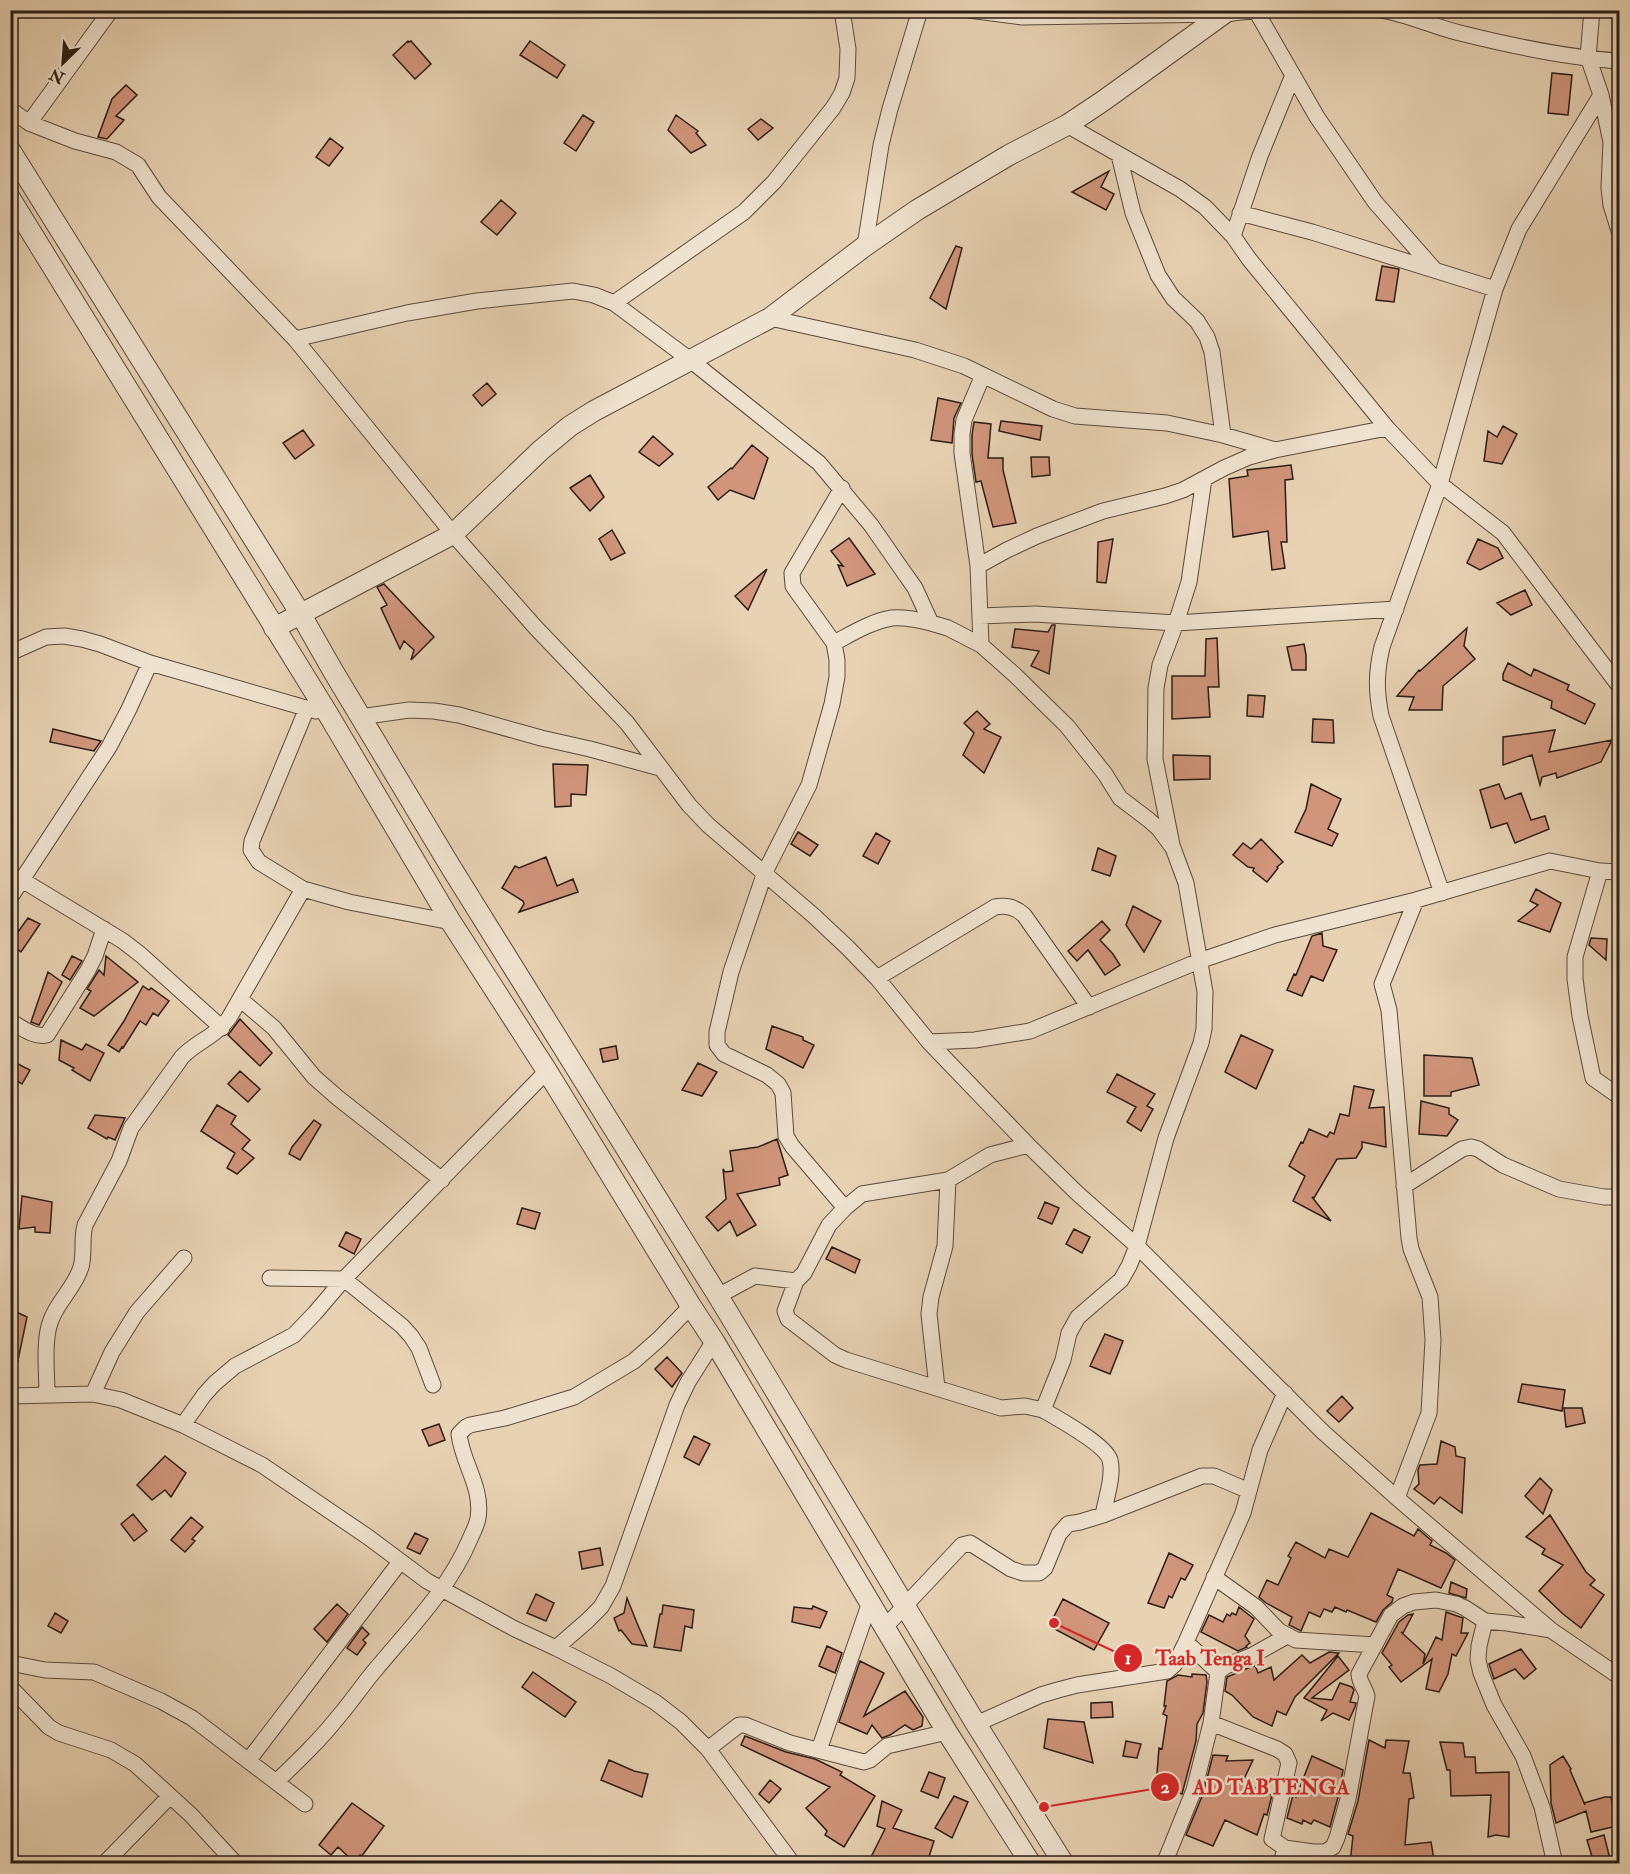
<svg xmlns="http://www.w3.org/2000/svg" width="1630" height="1874" viewBox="0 0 1630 1874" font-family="'IM FELL Double Pica',serif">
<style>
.building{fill:#d0957b;stroke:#2b1d15;stroke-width:1.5}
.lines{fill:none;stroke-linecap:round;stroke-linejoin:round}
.minor-casing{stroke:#5a4a3c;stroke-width:17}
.tertiary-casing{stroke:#5a4a3c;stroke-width:22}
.minor{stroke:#efe2ce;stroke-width:15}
.tertiary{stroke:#efe2ce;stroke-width:20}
.leader{fill:none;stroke:#d62828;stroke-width:2}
.callout-dot{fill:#d62828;stroke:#efe2ce;stroke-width:2}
.mark-label{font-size:18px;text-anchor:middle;font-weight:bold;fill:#fff}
.callout-label{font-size:21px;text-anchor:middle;font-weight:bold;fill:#d62828;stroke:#efe2ce;stroke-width:5;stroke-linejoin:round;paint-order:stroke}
</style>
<rect width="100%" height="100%" fill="#e7d2b3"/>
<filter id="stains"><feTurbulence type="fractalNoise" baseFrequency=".00333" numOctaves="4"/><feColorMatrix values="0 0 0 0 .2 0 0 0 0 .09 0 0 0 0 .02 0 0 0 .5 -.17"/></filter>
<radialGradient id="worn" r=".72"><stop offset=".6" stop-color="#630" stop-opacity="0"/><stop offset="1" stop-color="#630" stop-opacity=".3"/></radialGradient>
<path class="building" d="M408,41L409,42L411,41L431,64L415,79L393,55Z
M530,41L565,65L557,78L520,55Z
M1552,73L1572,75L1568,115L1548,113Z
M126,85L137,95L116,116L124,120L107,139L98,137L112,99Z
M583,115L594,122L576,151L564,143Z
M676,115L698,131L696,133L706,145L691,153L668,130Z
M761,119L773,128L758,140L748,129Z
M330,138L343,148L329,166L316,157Z
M1109,171L1101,187L1114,194L1106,210L1072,192Z
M501,200L516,213L497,235L481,222Z
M956,246L962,248L946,309L930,298Z
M1382,266L1399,269L1394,302L1376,300Z
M487,383L496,394L482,406L473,395Z
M938,398L961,403L954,418L952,443L931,440Z
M1001,421L1042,426L1040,440L999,431Z
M974,422L991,424L988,458H1003V470L1016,523L993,527L981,481L976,482L972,454V435Z
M1503,426L1517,434L1502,464L1484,461L1488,431L1497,437Z
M303,430L314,445L295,459L283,443Z
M653,436L673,454L659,466L639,452Z
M752,445L768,458L754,499L730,490L718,500L708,487L731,468L732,469Z
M1031,457H1049L1050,475L1032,477Z
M1291,465L1293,479L1285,480L1287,542H1281L1285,568L1272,570L1268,531L1233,537L1229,479L1248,476L1247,470Z
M590,475L604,497L590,511L570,488Z
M612,530L625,553L611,560L599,539Z
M849,538L875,574L847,586L838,565L843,566L831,551Z
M1113,539L1106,583L1097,582L1098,542Z
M1478,539L1498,548L1503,558L1480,570L1467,563Z
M767,569L748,610L735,596Z
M384,584L434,637L411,660L414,650L404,641L400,649L381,608L387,605L377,587Z
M1525,590L1532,605L1511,615L1497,603Z
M1052,625H1055L1049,674L1031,666L1039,651L1012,647L1015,629L1048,632Z
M1467,628L1464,646L1475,659L1443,686L1442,710H1409L1414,697L1397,696L1419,670L1420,671Z
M1217,638L1219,687H1208L1210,717L1172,719V676H1205L1206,639Z
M1304,644L1306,655V670H1292L1287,647Z
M1508,663L1531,676L1534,669L1569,685L1567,690L1595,704L1585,724L1551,708L1552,701L1503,680V674Z
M1248,695L1265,696L1263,717L1247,716Z
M977,711L990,724L984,729L1001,737L984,773L963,755L974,733L964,723Z
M1313,719L1333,720L1334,743L1312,742Z
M53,729L101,741L94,751L50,742Z
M1555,730L1549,752L1612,740L1601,762L1557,778L1556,773L1542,777L1540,785L1532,755L1503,765V737Z
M1173,755L1210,756V779L1174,780Z
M553,764L588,765L586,795L571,794V806L555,807Z
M1311,784L1341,799L1328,829L1338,834L1332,846L1295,832L1306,809Z
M1499,784L1505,799L1521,793L1531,820L1545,816L1549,829L1515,843L1507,823L1491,828L1480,790Z
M798,832L818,845L810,856L791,844Z
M876,833L890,841L878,864L863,856Z
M1261,839L1283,862L1277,867L1278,868L1267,882L1253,871L1254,868L1248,867L1233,855L1243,843L1251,849Z
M1098,848L1116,856L1110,876L1092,870Z
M546,857L557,886L573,879L578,892L519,912L524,904L523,901L502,888L515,866L519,868Z
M1536,889L1561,903L1550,932L1518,921L1538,905L1530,901Z
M1133,906L1161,921L1144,952L1126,925Z
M28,918L40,924L21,952L10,943Z
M1102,921L1110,930L1100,940L1113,954L1120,965L1105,975L1088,950L1077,961L1068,951Z
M1322,933L1323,946L1337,950L1323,981L1311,976L1302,996L1287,990L1294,974L1296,975L1312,936Z
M1591,938L1607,939L1606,960L1589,945Z
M72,956L82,961L70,980L62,975Z
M106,956L138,982L94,1016L80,1008L91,991L87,989L99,970L104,975Z
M48,972L62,982L39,1025L31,1022Z
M143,986L149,990L151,988L169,1001L158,1016L153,1013L146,1025L140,1021L123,1048L122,1047L119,1052L108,1045L124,1021Z
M240,1019L272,1053L260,1066L228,1035Z
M772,1026L803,1037V1040L814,1045L803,1068L766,1049Z
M1241,1035L1273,1050L1256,1089L1225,1072Z
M61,1040L82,1050L86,1044L104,1053L90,1081L72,1070L74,1068L59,1060Z
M616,1046L618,1059L603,1062L600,1049Z
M1424,1055L1472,1058L1479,1085L1451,1092V1096H1424Z
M10,1060L30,1070L22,1084L10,1077Z
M698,1063L717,1072L702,1096L682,1090Z
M240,1071L260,1089L248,1102L228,1084Z
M1117,1074L1155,1094L1147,1106L1153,1109L1141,1131L1127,1122L1136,1107L1107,1092Z
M1354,1086L1374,1090L1369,1108L1384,1107L1386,1147L1362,1142V1148L1356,1158L1337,1159L1314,1198L1312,1197L1331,1221L1293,1201L1305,1176L1289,1166L1301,1142L1303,1143L1309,1129L1327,1137L1330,1132L1334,1134L1340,1114L1349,1116Z
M1421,1101L1449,1108V1114L1458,1120L1447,1136L1419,1134Z
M217,1105L236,1116L231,1124L250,1140L242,1149L254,1158L237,1174L227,1168L235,1153L201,1131Z
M95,1115L125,1118L115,1140L108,1137L107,1139L88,1128Z
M314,1120L321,1125L300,1160L289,1154L292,1147Z
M777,1139L788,1175L779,1178L780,1185L737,1194L756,1225L737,1236L730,1221L718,1231L706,1217L726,1199L723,1169L725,1172L733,1171L730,1151L758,1147Z
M22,1196L52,1202L50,1233L35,1232V1227L19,1229Z
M1045,1202L1059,1208L1052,1224L1038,1218Z
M522,1208L540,1213L535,1229L517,1224Z
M1074,1229L1090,1237L1082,1253L1066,1244Z
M346,1232L361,1239L354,1254L339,1246Z
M832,1247L860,1260L855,1273L826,1259Z
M10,1309L27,1317L17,1365H10Z
M1105,1334L1123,1341L1110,1374L1090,1366Z
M667,1357L682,1373L672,1387L655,1369Z
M1522,1384L1565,1390L1562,1411L1518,1402Z
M1342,1396L1353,1408L1339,1422L1327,1411Z
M1564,1408H1582L1585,1423L1566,1427Z
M439,1424L445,1440L429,1446L422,1430Z
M694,1436L710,1444L699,1465L684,1457Z
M1441,1441L1455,1447L1456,1456L1465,1458L1462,1513L1440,1497L1434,1504L1414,1489L1419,1484L1418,1470L1420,1465L1437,1464Z
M165,1456L186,1473L171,1497L165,1490L152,1500L137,1485Z
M1540,1478L1552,1490L1543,1514L1525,1496Z
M1371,1513L1414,1536L1418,1529L1432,1541L1430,1545L1446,1553L1455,1560L1441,1588L1398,1569L1387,1595L1393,1598L1392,1602L1383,1610L1376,1622L1347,1610L1346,1612L1335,1607L1332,1612L1324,1609L1320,1617L1309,1612L1301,1631L1289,1625L1292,1617L1266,1603L1259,1597L1267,1580L1278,1585L1291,1558L1288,1556L1296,1542L1325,1558L1329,1549L1348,1557Z
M133,1514L147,1531L134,1541L121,1524Z
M1550,1515L1586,1572L1595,1580L1590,1585L1604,1595L1581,1628L1563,1614L1539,1591L1563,1565L1542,1554L1545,1549L1526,1537Z
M191,1517L203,1527L192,1539L195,1541L185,1552L171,1540Z
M415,1533L428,1539L420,1554L407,1548Z
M600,1548L603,1565L582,1569L579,1552Z
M1169,1553L1193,1565L1185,1580L1181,1578L1172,1598L1169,1596L1164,1608L1148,1603Z
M1451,1582L1467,1589L1466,1598L1449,1593Z
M536,1594L554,1603L546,1621L527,1613Z
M627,1598L637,1623L647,1646L632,1644L621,1630L619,1631L614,1618L624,1613Z
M1063,1599L1109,1623L1094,1650L1049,1626Z
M337,1604L348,1614L327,1642L314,1629Z
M663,1605L694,1610L692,1628L685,1626L681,1651L654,1647L660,1614H662Z
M813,1606L827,1612L820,1628L792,1622L794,1607L812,1609Z
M1239,1607L1254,1619L1245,1636L1250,1643L1246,1646L1247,1647L1238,1651L1201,1632L1209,1615L1223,1622L1227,1614L1230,1616L1232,1613L1236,1615Z
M1446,1612L1463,1618L1461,1633H1468L1456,1656L1452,1654L1448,1674L1439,1692L1426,1689L1432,1659L1401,1682L1389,1667L1392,1665L1382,1653L1399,1622L1408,1615L1413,1614L1403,1633L1401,1632L1425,1654L1423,1664L1436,1637L1442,1640Z
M55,1613L68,1621L61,1633L48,1626Z
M362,1627L369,1634L363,1640L366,1643L357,1655L347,1648Z
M827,1646L842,1653L835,1673L819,1666Z
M1521,1649L1536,1669L1524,1679L1515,1669L1494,1679L1489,1664Z
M1329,1652L1339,1653L1295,1697L1286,1715L1277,1711L1272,1726L1253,1717L1232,1695L1225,1691L1227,1677L1255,1665L1258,1673L1271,1667L1274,1680L1302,1655L1310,1663Z
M1338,1656L1349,1670L1312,1698L1332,1700L1340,1683L1352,1687L1354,1690L1350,1702L1356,1703L1355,1707L1349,1720L1333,1713L1321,1721L1327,1710L1304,1698Z
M860,1661L884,1673L864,1716L905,1691L923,1717L922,1726L913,1730L905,1725L890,1735L882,1738L872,1725L867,1734L839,1722Z
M533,1672L576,1702L565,1717L522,1687Z
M1192,1674L1206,1675L1207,1682L1203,1713L1197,1724L1196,1741L1182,1794L1156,1785L1159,1748L1162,1749L1167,1716L1163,1714L1166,1706H1164L1167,1681L1178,1675L1192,1677Z
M1112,1702L1113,1717L1091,1718V1703Z
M1048,1719L1084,1722L1093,1763L1044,1748Z
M745,1736L786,1752L815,1759L842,1772L840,1775L875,1796L844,1847L825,1835L827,1831L806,1808L830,1787L741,1745Z
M1369,1740L1385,1748L1386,1740L1409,1741L1403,1773H1410L1414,1798L1409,1799L1405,1845L1431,1842L1434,1859L1402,1863H1350L1353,1836L1348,1834L1358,1801Z
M1126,1741L1141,1744L1137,1758L1123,1756Z
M1440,1742L1463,1743L1465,1757H1475L1476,1773L1509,1772V1837L1496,1835L1488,1837L1491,1795L1451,1796L1450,1770H1447Z
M1213,1755L1228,1756L1226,1761L1253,1760L1244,1779L1246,1780L1245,1783L1272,1795L1267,1815L1264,1814L1257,1835L1225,1820L1213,1846L1186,1835L1203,1794Z
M1312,1756L1343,1770L1338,1797L1330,1827L1314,1820L1311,1824L1303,1820L1302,1824L1287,1818L1293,1795L1296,1797Z
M1563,1756L1571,1769L1570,1770L1585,1805L1584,1803L1605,1797H1611L1617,1826L1591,1832L1586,1811L1556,1823L1551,1803L1550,1765Z
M609,1760L634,1771L648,1774L642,1797L601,1780Z
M929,1772L945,1778L938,1798L921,1791Z
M770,1780L781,1789L769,1803L759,1794Z
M954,1796L968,1802L952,1838L935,1828Z
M882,1801L902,1810L893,1828L934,1841L927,1863H868L885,1829L877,1826Z
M352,1803L384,1826L361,1857L360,1855L354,1862L338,1847L331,1855L319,1845Z
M1604,1835L1610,1859L1594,1863L1587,1840Z"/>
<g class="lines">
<g class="minor-casing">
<path id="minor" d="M969,10L1022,17L1223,14L1260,10
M1381,10C1408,14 1434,27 1460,33C1512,46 1567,58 1620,61
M1592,10L1588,57L1601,95L1611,142L1609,188L1611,205L1620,234
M1256,11L1317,117L1375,202L1434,269
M10,109L29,123L75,141L116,152L138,165L159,197L295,339L453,534L536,628L627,723L689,805L708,825L814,916L848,948L877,978L929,1042L1028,1145L1077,1193L1137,1246L1323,1432L1397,1498L1551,1630L1620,1677
M29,123L111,10
M1067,125L1180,189L1205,207L1233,236L1249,259L1387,428L1440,484L1503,533L1620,687
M1119,155L1133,213L1158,275L1173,298L1197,321L1207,337L1212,352L1223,435
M1240,213L1312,232L1495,289L1519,229L1601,95
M1233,236L1260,156L1293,75
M865,246L881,145L890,109L920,10
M614,303L744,212L774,182L833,108L842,93L847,78L848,49L842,10
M770,318L915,350L964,366L1053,409L1075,416L1167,423L1223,435L1275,450
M295,339L407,313L477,301L573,291L594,295L614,303L689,359L819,463L871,525L903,571L915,588L931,623L948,628L981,645L1016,676L1067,726L1105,774L1120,798L1149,820L1159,829L1173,848L1186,883L1205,992L1204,1029L1201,1043L1166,1138L1137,1246L1129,1266L1121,1280L1078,1317L1069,1333L1063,1360L1043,1410C1057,1418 1106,1445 1110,1460C1114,1476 1106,1498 1103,1515
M842,488L792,573L793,586L834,643L837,660V677L832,704L809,785L765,872L731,972L717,1032V1045L724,1054L767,1075L778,1084L783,1093L786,1136L792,1146L845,1208
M978,566L962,453V434L964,420L983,375
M980,616L1035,614L1176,623L1396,609
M834,643C851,634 872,621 892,618C904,617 919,620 931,623
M981,645L978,566L1007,550L1037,536L1103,511L1165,496L1183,490L1224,468L1249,457L1275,450L1387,428
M10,653L46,637L64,636L82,639L100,644L150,663L316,711
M307,708L252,841L251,850L259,862L303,889L349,902L451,922
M360,717L409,710L434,711L459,715L541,738L590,749L660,768
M1172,845L1155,759L1156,688L1160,665L1176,623L1189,582L1204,479
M1600,871L1575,957V979L1580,1016L1593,1078L1620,1097
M10,877L22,880L123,941L141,955L222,1028
M1442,893L1381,716C1376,690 1376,673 1382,647L1440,484L1495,289
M10,898L109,747L128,711L150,663
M877,978L995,907C1007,905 1015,907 1024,915L1089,1007
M240,999L274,1028L314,1077L338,1098L442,1180
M10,1021C21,1027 34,1038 47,1035L88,970L95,956L104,929
M929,1042L975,1040L1030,1031L1199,961L1275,935L1416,900L1550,861L1600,871L1620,872
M1404,1186L1462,1149L1471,1147L1478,1149L1503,1165L1559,1189L1604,1197H1620
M270,1278L344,1279L402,1326L411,1336L419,1348L433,1385
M796,1281L785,1311L788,1319L835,1355L846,1360L1001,1408L1025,1406L1043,1410
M718,1296L755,1276L796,1281L804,1273L829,1225L845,1208L862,1194L948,1180L990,1155L1028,1145
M937,1388L929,1314L931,1297L945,1246L948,1180
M93,1394L112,1352L137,1312L184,1258
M47,1395C47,1372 43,1340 51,1320C58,1301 75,1287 81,1267C85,1253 81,1239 85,1225L119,1161L131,1128L182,1057C197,1041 214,1038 229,1018L303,889
M10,1396L93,1394L121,1400L183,1425L262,1465L368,1537L427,1581L515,1629L556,1648L611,1676L655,1702L681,1722L708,1749L793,1864
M183,1425L204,1395L215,1383L235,1366L294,1335L315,1313L344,1279L547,1071
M1397,1498L1429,1413L1433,1340L1430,1297L1411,1249L1409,1238L1389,1010L1382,984L1416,900
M1214,1577L1256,1607L1279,1631L1296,1640L1375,1645
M1485,1621L1479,1646L1478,1660L1481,1673L1494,1705L1523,1756L1542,1807L1555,1864
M885,1627L962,1545L970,1543L1011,1569L1023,1573H1039L1045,1568L1059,1534L1068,1524L1080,1522L1103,1515L1202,1476H1214L1249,1491
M556,1648L587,1621L601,1607L613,1586L677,1405L688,1382L714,1341
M10,1663L45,1670L94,1672L161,1701L192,1718L305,1804
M1218,1672L1226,1666L1251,1656L1287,1636
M10,1687L49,1727L59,1733L111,1750L135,1764L191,1815L236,1864
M1211,1723L1277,1749L1285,1754L1289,1763L1272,1839L1285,1848L1313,1852H1325L1333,1847L1337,1838L1348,1799L1367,1696C1365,1688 1359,1682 1359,1674L1391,1615L1403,1606L1414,1602L1436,1600L1456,1604L1465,1608L1485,1621L1507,1623L1551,1630
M976,1724L1041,1695L1058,1690L1077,1685L1167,1671L1175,1664L1186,1642L1243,1513L1260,1450L1285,1393
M708,1749L739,1725H745L790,1743L864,1762L870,1760L887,1746L947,1732
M819,1750L870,1602
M248,1761L400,1562
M276,1782C298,1761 320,1740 339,1716C352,1701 363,1684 376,1669C410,1628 449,1589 470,1539C473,1532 477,1525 478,1518C483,1487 462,1463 459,1434L466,1427L470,1425L505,1418L574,1397L634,1361L659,1339L691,1306
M104,1864L169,1797
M1164,1864L1194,1790L1211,1723L1218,1672L1186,1642
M1281,1864L1285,1848"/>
</g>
<g class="tertiary-casing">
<path id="tertiary" d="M10,150L300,613L333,671L452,869L718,1296L976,1724L1064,1864
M10,198L328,714L451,922L547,1071L691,1306L714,1341L947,1732L1031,1864
M274,628L453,534L541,450L570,426L594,411L770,318L865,246L917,210L1009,155L1067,125L1103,101L1229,10"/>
</g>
<use href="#minor" class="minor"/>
<use href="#tertiary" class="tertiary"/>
</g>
<path class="leader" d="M1054 1623L1128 1658M1044 1807L1165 1787"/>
<g class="callout-dot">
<circle cx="1054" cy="1623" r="6"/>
<circle cx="1044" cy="1807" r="6"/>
<circle cx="1128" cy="1658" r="15"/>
<circle cx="1165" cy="1787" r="15"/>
</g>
<g class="mark-label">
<text x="1128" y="1664">1</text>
<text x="1165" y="1793">2</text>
</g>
<g class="callout-label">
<text x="1210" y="1665">Taab Tenga I</text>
<text x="1271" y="1794">AD TABTENGA</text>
</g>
<rect width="1630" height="1874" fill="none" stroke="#e7d2b3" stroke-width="36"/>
<rect x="12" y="12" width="1606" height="1850" fill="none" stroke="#2b1d15" stroke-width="3"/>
<rect x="18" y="18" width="1594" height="1838" fill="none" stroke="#2b1d15" stroke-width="1.5"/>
<g transform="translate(63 63) rotate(205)" stroke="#efe2ce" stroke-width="4.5" paint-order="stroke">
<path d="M0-4.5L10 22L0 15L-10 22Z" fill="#2b1d15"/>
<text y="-9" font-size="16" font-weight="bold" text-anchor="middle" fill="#2b1d15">N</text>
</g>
<rect width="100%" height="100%" filter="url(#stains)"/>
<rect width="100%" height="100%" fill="url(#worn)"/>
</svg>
